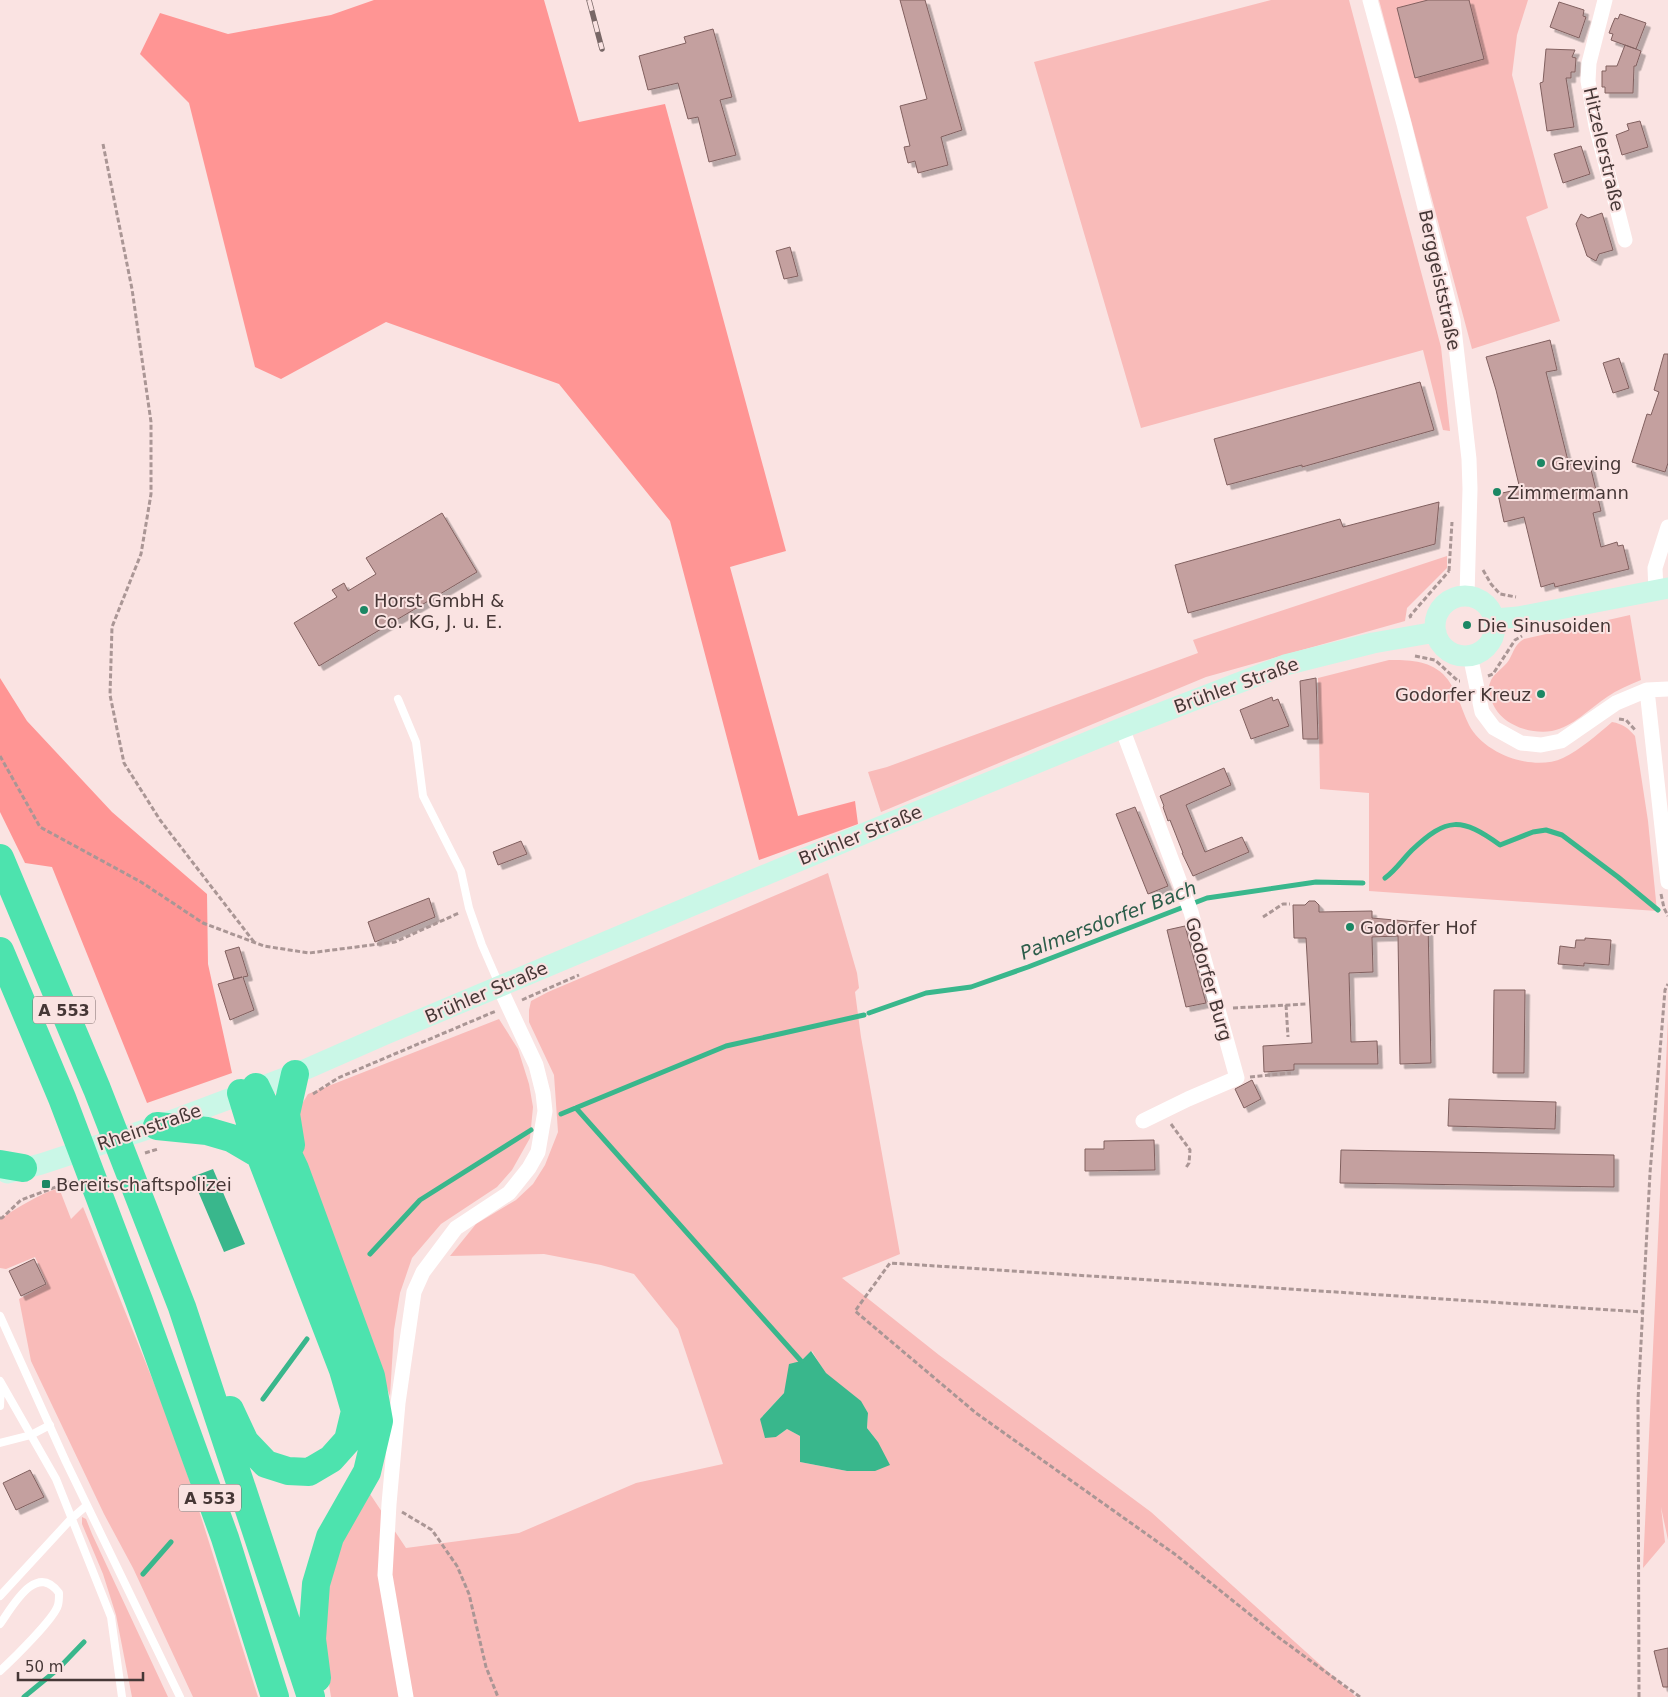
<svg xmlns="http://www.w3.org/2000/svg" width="1668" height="1697" viewBox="0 0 1668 1697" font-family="'DejaVu Sans',sans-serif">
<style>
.green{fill:#f9bbb9;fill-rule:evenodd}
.forest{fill:#ff9594}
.water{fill:#39b78c}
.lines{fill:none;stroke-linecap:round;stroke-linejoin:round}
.stream{stroke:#39b78c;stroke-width:5}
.building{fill:#c4a09f;stroke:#81605f;filter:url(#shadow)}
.path{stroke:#aa9695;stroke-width:3;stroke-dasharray:5 2.5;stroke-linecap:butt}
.service{stroke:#fff;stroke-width:8}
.minor{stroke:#fff;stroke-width:15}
.secondary{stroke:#caf7e7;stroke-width:21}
.motorway{stroke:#4de3ae;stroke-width:28}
.rail-casing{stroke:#786766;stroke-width:5.5}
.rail{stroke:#fae3e2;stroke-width:4;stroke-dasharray:11;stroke-linecap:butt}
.poi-dot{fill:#1b8764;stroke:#fae3e2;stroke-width:2}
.labels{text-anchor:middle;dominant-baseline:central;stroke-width:4;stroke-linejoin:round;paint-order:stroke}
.shield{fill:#fae3e2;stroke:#7c6b6a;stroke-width:1}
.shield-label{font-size:16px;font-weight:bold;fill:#463736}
.street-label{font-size:18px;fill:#463736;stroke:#fae3e2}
.poi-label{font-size:18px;fill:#463736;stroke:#fae3e2;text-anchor:start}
.water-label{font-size:19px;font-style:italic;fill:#2c5d4a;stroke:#fae3e2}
</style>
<defs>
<filter id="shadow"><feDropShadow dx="4.5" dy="4.5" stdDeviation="0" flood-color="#0004"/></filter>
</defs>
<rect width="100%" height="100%" fill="#fae3e2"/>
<path class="green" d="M1271,0H1349L1441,347L1450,431L1443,430L1423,350L1141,428L1034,62Z
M1379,0H1528L1517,35L1512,75L1548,208L1526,217L1560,321L1472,349Z
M1447,556V568L1407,608L1405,621L1206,677L881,812L868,772L887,767L1198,653L1193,640Z
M1630,615L1641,680C1629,685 1617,690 1607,697C1590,708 1573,727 1552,731C1527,735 1494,722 1490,694C1489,690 1488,687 1490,683C1492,674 1504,668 1509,660C1514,651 1515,644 1524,639Z
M1389,660C1408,660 1428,660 1443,674C1457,688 1461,709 1469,725C1484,754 1533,772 1563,758C1581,749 1597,735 1612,722C1623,724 1628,728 1635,736L1648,821L1657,911L1369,891V793L1320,789L1318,678Z
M828,873L857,973L859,988L855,992L861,1037L900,1254L842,1278L939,1355L1151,1512L1356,1697H331L323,1647V1599L343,1529L366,1488L406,1548L519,1533L636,1483L723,1464L678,1329L634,1274L601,1265L544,1254L450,1256L476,1224L516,1200L533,1184L545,1165L558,1132L554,1075L529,1022V1010L531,1001L548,992ZM812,1351L825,1373L861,1402L868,1413L867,1428L878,1442L847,1471L800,1462V1436L787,1429L776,1437L760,1419L784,1393L801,1361Z
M499,1019L518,1049L529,1084L533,1107L530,1138L512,1170L497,1187L441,1224L412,1258L400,1293L394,1330L390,1396L334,1253L291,1122L308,1094Z
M1668,1019V1540L1661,1507L1665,1542L1643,1568Z
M59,1188L71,1219L83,1207L164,1408L190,1482L258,1697H193L133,1568L104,1514L31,1361L19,1299L47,1284L35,1257L6,1269L0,1268V1219C19,1207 37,1195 59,1188Z
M82,1517L86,1519L92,1534L168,1697H132L116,1615L103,1574L82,1524Z"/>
<path class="forest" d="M374,0H544L579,122L665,104L786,551L730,567L798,816L855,801L858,824L759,860L670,521L559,384L386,322L281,379L255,367L189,103L140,54L160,13L228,34L331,15Z
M0,678L27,721L112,812L207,894L208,964L232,1073L147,1103L52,867L25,863L0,812Z"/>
<path class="water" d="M213,1169L245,1244L224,1252L192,1177Z
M811,1351L826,1373L861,1401L868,1413L867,1428L878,1442L890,1465L875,1471H847L800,1462V1436L787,1429L776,1437L765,1438L760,1419L784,1393L789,1364L801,1361Z"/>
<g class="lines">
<path class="stream" d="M1385,878C1396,870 1402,860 1412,850C1447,817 1461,817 1500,845L1533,832L1546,830L1562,835L1618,877L1658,910
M869,1013L926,993L971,987L1028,967L1207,898L1316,882L1363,883
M576,1108L801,1361
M561,1114L726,1046L864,1015
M370,1254L420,1200L531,1130
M263,1399L307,1339
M143,1574L171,1542
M24,1697L58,1669L84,1642"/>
</g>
<path class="building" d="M900,0H925L962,130L941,137L948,165L918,173L915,161L908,163L904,147L910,146L900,106L927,99Z
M1428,0H1469L1484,59L1415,78L1397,8Z
M1559,2L1584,10L1583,16L1586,17L1579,38L1550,27Z
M1620,14L1646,23L1636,49L1641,51L1636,66H1634L1633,93H1605V87H1602V71H1606V66H1617L1625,45L1636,49L1611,40L1613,34L1609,33L1612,25L1615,18L1618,19Z
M713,29L732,97L720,100L736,155L709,162L698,117L688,119L678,83L648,90L639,56L686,43L684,37Z
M1546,49L1575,50L1572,57L1576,58L1575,72H1571V78H1566L1574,127L1547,131L1540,83L1543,82Z
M1640,121L1648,147L1622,155L1616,135L1629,130L1627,124Z
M1581,146L1590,174L1563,183L1554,154Z
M1602,213L1613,250L1599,254L1596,261L1587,256L1576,224L1581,214L1588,218Z
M790,247L798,276L784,279L776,251Z
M1550,340L1557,370L1546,372L1569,465L1589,461L1601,511L1593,513L1601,547L1617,542L1618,546L1623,545L1629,569L1555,587L1554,583L1541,587L1524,517L1504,522L1498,494L1520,489L1496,390L1486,357Z
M1664,354H1668V463L1665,472L1632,462L1647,414L1651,415L1659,392L1654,390Z
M1619,358L1629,388L1613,393L1603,363Z
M1420,382L1434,430L1302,467V465L1227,485L1214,439Z
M1439,502L1435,544L1188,613L1175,565L1340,519L1343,527Z
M442,513L477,572L319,666L294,623L337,597L332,590L344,583L348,591L376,574L366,558Z
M1316,678L1318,739H1303L1300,681Z
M1272,697L1273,701L1278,699L1289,726L1251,739L1240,710Z
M1224,768L1231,785L1186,805L1205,852L1242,837L1249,852L1193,876L1182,853H1183L1170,820L1168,821L1163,807L1164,806L1160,796Z
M1135,807L1168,886L1148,894L1116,814Z
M521,841L527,854L498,865L493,852Z
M429,898L435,917L375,942L368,922Z
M1309,901H1315L1319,905V912L1372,911V918L1428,923L1431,1063L1400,1064L1398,936L1372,937L1373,972L1349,973L1351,1042L1377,1041L1378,1064H1294V1070L1264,1072L1263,1046L1312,1043L1306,938H1294L1293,905H1305Z
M1185,926L1206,1003L1186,1007L1167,930Z
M1585,938L1611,940L1609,965L1584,963V966L1558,964L1560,946L1575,948L1576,940H1585Z
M239,947L248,976L243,977L254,1010L230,1020L218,984L242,977L234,979L225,951Z
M1494,990H1525L1524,1073H1493Z
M1252,1080L1261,1099L1244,1108L1235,1089Z
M1449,1099L1556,1102L1555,1129L1448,1126Z
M1154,1140L1155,1170L1085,1171V1149H1104V1141Z
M1341,1150L1614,1155V1187L1340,1183Z
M34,1259L46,1284L21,1296L9,1271Z
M30,1470L44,1497L16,1510L3,1483Z
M1668,1648V1687H1663L1654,1651Z"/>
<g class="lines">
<path class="path" d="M103,144L132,289L151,422V494L141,554L112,627L110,695L124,763L160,820L254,942
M1483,570L1491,584L1500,594L1516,597
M1449,571L1452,522
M1411,618L1410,616L1449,571
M1415,656L1435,660L1458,681H1460
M1488,676L1493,674L1515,640L1522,636
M1619,719L1626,720L1636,731
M0,756L40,827L141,882L203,923L264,946L309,953L395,942L459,913
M1661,894L1664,908L1668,916
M1263,917L1283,904H1290
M522,1000L579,975
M1286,1005L1288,1037
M1233,1008L1307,1004
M1250,1077L1291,1073
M313,1094L338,1078L496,1011
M1171,1124L1190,1150L1189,1163L1185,1169
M145,1153L158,1149
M0,1218H2L21,1200L72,1181
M402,1512L432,1530L457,1566L469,1594L486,1667L498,1697
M1360,1697L1278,1637L1176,1555L976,1413L855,1311L890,1263L1643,1312
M1639,1697L1638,1400L1650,1173L1665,990L1668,984"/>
<path class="service" d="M398,699L416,742L423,796L461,871L469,908L482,945L499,984
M0,1316L66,1462L180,1697
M0,1381L56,1479L111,1617L122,1697
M0,1406L1,1384
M0,1443L31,1435L50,1425
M0,1596L71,1519L86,1506
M0,1624C13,1606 36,1562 59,1593C59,1597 59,1602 58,1605C55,1618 12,1660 0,1671"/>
<path class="minor" d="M1370,0L1404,124L1453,320L1469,459L1470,489L1467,596
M1605,0L1589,63L1588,81L1596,126L1625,240
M1656,591L1655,568L1668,527
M1470,655L1482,712L1494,728L1521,743L1541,745L1561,741L1616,703L1647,690L1668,689
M1647,690L1668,882
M1122,728L1191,912L1237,1078L1188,1099L1143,1121
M406,1697L385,1575L389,1504L398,1403L414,1292L423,1272L456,1228L509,1193L529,1168L538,1152L545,1111L543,1093L536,1065L499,986"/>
<path class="secondary" d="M1435 626a30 30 0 1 1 60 0a30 30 0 1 1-60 0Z
M1495,619L1518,617L1668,588
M7,1173L41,1164L157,1126L295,1074L386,1034L870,831L1122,728L1285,665L1373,643L1436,632"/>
<path class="motorway" d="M0,858L97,1089L182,1307L311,1697
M0,951L62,1098L139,1301L225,1538L275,1697
M256,1087L295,1169L371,1376L379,1421L367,1472L330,1537L316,1584L312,1639L317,1678
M157,1126L207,1131L231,1138L260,1155
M291,1145L286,1114L295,1074
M0,1164L23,1168
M230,1410L245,1442L266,1464L288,1471L309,1472L331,1459L348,1440L355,1411L343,1370L260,1155L241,1093"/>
<g class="rail-casing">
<path id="rail" d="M589,0L602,49"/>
</g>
<use href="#rail" class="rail"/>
</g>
<g class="poi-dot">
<circle cx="1541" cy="463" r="5"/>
<circle cx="1497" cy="492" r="5"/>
<circle cx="364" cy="610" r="5"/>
<circle cx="1467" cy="625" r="5"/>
<circle cx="1541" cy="694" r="5"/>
<circle cx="1350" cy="927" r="5"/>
<rect x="41" y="1179" width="10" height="10" rx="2.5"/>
</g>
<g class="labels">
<g class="shield">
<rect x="33" y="996.5" width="62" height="27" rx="4"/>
<rect x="179" y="1484.5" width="62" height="27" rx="4"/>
</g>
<g class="shield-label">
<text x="64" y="1010">A 553</text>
<text x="210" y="1498">A 553</text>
</g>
<g class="street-label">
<text transform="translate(1604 149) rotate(77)">Hitzelerstraße</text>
<text transform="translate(1440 280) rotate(78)">Berggeiststraße</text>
<text transform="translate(1236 685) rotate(-20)">Brühler Straße</text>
<text transform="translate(860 835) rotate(-22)">Brühler Straße</text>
<text transform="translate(1209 979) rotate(74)">Godorfer Burg</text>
<text transform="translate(486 992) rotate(-23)">Brühler Straße</text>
<text transform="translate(149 1127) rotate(-19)">Rheinstraße</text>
</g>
<g class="poi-label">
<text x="1551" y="463">Greving</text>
<text x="1507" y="492">Zimmermann</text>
<text x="374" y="600">Horst GmbH &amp;<tspan x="374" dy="21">Co. KG, J. u. E.</tspan></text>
<text x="1477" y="625">Die Sinusoiden</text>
<text x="1531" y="694" text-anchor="end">Godorfer Kreuz</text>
<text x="1360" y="927">Godorfer Hof</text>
<text x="56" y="1184">Bereitschaftspolizei</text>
</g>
<g class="water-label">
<text transform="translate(1108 920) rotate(-21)">Palmersdorfer Bach</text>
</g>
</g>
<path d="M18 1672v8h125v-8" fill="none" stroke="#463736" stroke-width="2.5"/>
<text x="25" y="1672" font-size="15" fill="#463736" stroke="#fae3e2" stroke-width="4" paint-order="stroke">50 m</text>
</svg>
